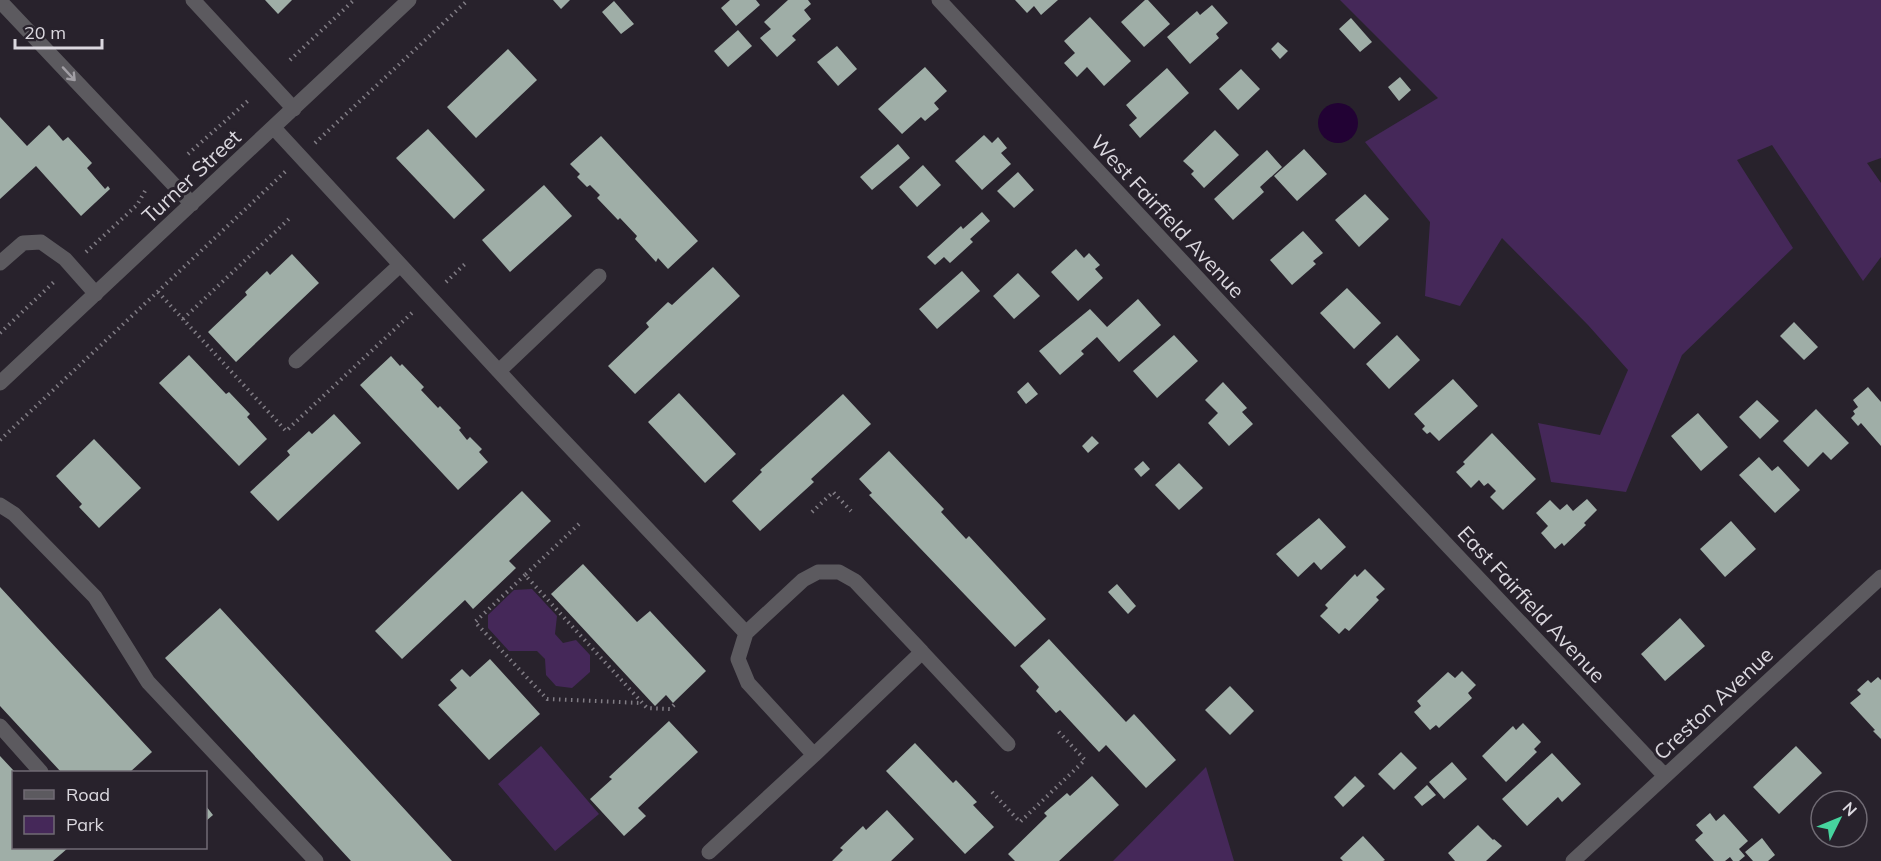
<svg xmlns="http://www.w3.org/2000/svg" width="1881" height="861" viewBox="0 0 1881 861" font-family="Mulish,sans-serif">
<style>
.green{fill:#452859}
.water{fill:#220234}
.building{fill:#9faea7}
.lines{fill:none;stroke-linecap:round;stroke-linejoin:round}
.path{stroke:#817d85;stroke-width:4;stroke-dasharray:1.5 4.5;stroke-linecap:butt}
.minor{stroke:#5c5a5f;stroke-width:15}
.oneway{stroke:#a29fa5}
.labels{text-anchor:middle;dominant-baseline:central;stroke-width:6;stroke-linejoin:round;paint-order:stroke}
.street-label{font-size:21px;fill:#dbd8df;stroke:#28222c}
</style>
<rect width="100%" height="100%" fill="#28222c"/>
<path class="green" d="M1340,0H1881V158L1867,163L1881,183V257L1863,281L1772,145L1737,160L1793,248L1682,355L1626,492L1551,482L1538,423L1600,435L1628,370L1588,325L1502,238L1460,306L1425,296L1430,222L1365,142L1438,98Z
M532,589L557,616L555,634L563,643L576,640L590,655V672L572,688L556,686L546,675L545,659L537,651H509L488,628V615L514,590Z
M541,746L599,814L555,851L498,784Z
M1206,767L1234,861H1113Z"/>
<path class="water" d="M1318 123a20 20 0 1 1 40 0a20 20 0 1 1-40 0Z"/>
<path class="building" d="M265,0H292L278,14Z
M553,0H570L561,9Z
M730,0H756L760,5L736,26L721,8Z
M788,0H808L811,4L804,10L811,19L792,36L796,40L777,57L760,38L771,29L764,22Z
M1015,0H1058L1041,15L1034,6L1027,13Z
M1145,0H1148L1170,24L1144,47L1121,22Z
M614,1L634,24L621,34L602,12Z
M1212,5L1228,23L1216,34L1219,38L1190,64L1167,37L1197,11L1200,15Z
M1090,17L1131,61L1104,86L1087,67L1077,77L1064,63L1075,53L1064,41Z
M1351,18L1372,42L1360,52L1339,29Z
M738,30L752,46L728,67L714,51Z
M1278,42L1288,51L1280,59L1271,49Z
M837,46L857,69L838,86L817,62Z
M508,49L537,80L476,138L447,107Z
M925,67L947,91L934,103L939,109L925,121L921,117L902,134L878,109Z
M1167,68L1189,93L1140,138L1129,125L1137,118L1126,105Z
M1241,69L1260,89L1238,110L1219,89Z
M1400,77L1411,90L1399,101L1388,87Z
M0,117L27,146L49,125L63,141L68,137L92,163L87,168L105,189L108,186L110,189L81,216L36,166L0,199Z
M428,129L485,190L454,219L396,158Z
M1215,130L1239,155L1204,188L1191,174L1194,171L1183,161Z
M984,135L992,143L998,137L1007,148L1001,153L1011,164L982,190L955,161Z
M601,136L698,241L668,269L658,258L656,262L635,239L637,236L620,218L618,220L597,198L600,195L590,185L587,187L577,177L580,174L570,164Z
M898,144L910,158L872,190L860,177Z
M1304,149L1327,174L1297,201L1274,176Z
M1267,150L1282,167L1260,187L1264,192L1233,220L1214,199Z
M923,165L941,185L917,207L899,187Z
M1018,172L1034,190L1014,208L997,191Z
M544,185L572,216L510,272L482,240Z
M1365,194L1389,219L1359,247L1335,220Z
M982,212L990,221L970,239L973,242L950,263L944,257L935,265L927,257L961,226L963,229Z
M1303,231L1323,253L1313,261L1316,264L1292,285L1270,260Z
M1076,249L1084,258L1089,253L1100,265L1095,269L1103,278L1078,301L1051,272Z
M292,254L319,283L236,362L208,332L247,295L245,292L267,271L270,275Z
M713,267L740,296L635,394L608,366L649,327L646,323L668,302L672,305Z
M962,271L980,291L937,329L919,309Z
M1018,273L1040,296L1014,319L993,296Z
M1347,288L1381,323L1354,349L1320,313Z
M1138,299L1161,325L1119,362L1097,337L1081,351L1084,354L1060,375L1039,351L1090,309L1107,327Z
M1794,322L1818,347L1804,360L1780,336Z
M1174,335L1198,361L1157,398L1133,371Z
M1397,335L1420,360L1389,389L1366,364Z
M189,355L226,394L229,392L250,414L247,417L267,439L239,466L159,383Z
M391,356L400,366L402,364L424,387L421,390L438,408L440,406L461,428L459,430L467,440L470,437L482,449L479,452L488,462L458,490L360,385Z
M1453,379L1478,406L1439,441L1430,432L1427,434L1422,429L1425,426L1414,414Z
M1028,382L1038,394L1026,404L1017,392Z
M1223,382L1247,408L1242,412L1253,424L1229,446L1208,423L1218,413L1205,400Z
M1868,387L1881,402V446L1861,423L1858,426L1851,418L1855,414L1853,411L1858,407L1853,400Z
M679,393L736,454L705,483L648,422Z
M843,394L871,424L811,479L814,482L760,531L732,501L762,472L760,470Z
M1757,400L1779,421L1760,439L1739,417Z
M1816,409L1849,443L1831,460L1823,452L1808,467L1783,441Z
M1698,413L1728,447L1701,471L1671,436Z
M334,414L361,443L278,521L250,492L290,455L287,451L309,431L312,434Z
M1492,433L1536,479L1503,510L1490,497L1496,491L1488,483L1484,486L1479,480L1471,488L1456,472L1465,464L1463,462Z
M1092,436L1099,443L1088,453L1082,446Z
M94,439L141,488L99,528L79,507L82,504L56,476Z
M889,451L944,509L941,512L966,539L969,536L1046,619L1015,647L869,495L872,493L859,479Z
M1759,457L1772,471L1778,466L1800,490L1775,513L1739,475Z
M1143,461L1150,469L1141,477L1134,469Z
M1179,463L1203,488L1179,510L1155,485Z
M522,491L551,521L509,561L516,568L473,609L465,600L402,659L375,631Z
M1587,499L1597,510L1584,523L1586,525L1564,546L1562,543L1555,549L1541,533L1548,526L1536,513L1550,500L1560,510L1567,504L1573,511Z
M1319,518L1346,547L1321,570L1314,562L1298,577L1276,554Z
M1731,521L1756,549L1725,577L1700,549Z
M583,564L637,622L650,611L706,671L673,703L666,695L655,706L551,594Z
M1365,569L1385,589L1376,597L1379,600L1349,631L1345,628L1339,634L1320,616L1328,608L1325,605L1355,574L1357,577Z
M1117,584L1136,606L1128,614L1108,592Z
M0,587L152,752L130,772H61L0,706Z
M220,608L452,861H351L165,658Z
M1680,618L1705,646L1665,681L1641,654Z
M1049,639L1126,722L1134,714L1176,760L1146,788L1106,745L1099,752L1060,710L1056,713L1036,691L1039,687L1020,666Z
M490,659L540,714L489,760L438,705L457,688L450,680L462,669L470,677Z
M1462,671L1476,685L1468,693L1472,698L1439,728L1436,725L1430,730L1414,712L1421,706L1417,701L1448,672L1455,678Z
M1878,677L1881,680V739L1873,731L1875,730L1850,703L1861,694L1857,690L1868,680L1871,683Z
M1230,686L1254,711L1230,735L1205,710Z
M669,721L698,752L638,808L646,816L624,836L590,799L612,779L609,777Z
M1523,723L1541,742L1534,749L1537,752L1506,782L1482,756L1513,726L1516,730Z
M915,743L953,783L956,780L977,802L973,805L994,827L965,854L886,771Z
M1796,746L1822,773L1779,814L1753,787Z
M1401,752L1417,768L1394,790L1378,774Z
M1552,753L1581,784L1562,802L1558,797L1527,826L1502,799Z
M0,756L14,771V848H68L53,861H0Z
M1452,762L1467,779L1444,799L1429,782Z
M1092,776L1119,805L1059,861H1015L1008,854L1047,816L1044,813L1067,793L1070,796Z
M1355,776L1365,786L1343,807L1334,797Z
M1427,785L1436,795L1422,806L1414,797Z
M206,806L213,815L206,821Z
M887,810L914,839L891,861H832L843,850L840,848L863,826L866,830Z
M1710,813L1716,821L1724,814L1748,841L1739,849L1745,856L1739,861H1733L1730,857L1725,861H1714L1695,840L1703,833L1696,825Z
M1478,825L1493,840L1494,839L1502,846L1486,861H1455L1448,853Z
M1363,836L1385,860L1383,861H1343L1340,858Z
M1762,838L1775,855L1768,861H1753L1745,852Z"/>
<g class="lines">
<path class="path" d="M290,60L354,0
M315,143L468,0
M188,154L250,99
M86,252L137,205L145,191
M446,282L466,263
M158,292L286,431L414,311
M183,319L291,217
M0,333L56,280
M0,440L286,171
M812,512L833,492L851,511
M579,524L525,575L647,708L670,709L677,702
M525,575L475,622L547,699L641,703
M992,792L1020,822L1085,760L1057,730"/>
<path class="minor" d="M193,0L294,109
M939,0L1367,460L1665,776
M0,1L192,204
M274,128L529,404L746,633L738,659L748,683L814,755L922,652L855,581L839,572H818L803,580L746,633
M0,263L23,243L41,242L65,259L96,294
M296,361L400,265
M499,371L599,276
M0,383L409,0
M0,505L14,514L95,597L148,682L316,861
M922,652L1008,744
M0,726L41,772
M709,852L814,755
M1573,861L1881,577"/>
</g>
<defs><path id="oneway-shaft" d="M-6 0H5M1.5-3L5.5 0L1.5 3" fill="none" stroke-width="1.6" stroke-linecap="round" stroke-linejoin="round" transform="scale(1.5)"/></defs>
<use class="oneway" href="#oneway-shaft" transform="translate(69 74) rotate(47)"/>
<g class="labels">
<g class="street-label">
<text transform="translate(191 176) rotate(-43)">Turner Street</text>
<text transform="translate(1168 216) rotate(47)">West Fairfield Avenue</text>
<text transform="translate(1532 604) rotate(47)">East Fairfield Avenue</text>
<text transform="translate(1713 703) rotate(-43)">Creston Avenue</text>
</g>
</g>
<rect x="12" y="771" width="195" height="78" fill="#28222c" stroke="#706b74" stroke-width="1.5"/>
<rect x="24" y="790" width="30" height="9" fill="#5c5a5f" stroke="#706b74" stroke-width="1.5"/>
<text x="66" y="801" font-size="18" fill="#dbd8df">Road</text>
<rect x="24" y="816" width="30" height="18" fill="#452859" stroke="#706b74" stroke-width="1.5"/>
<text x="66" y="831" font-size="18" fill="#dbd8df">Park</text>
<g transform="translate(1839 819) rotate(47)"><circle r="28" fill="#28222c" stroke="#706b74" stroke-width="1.5"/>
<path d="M0-4.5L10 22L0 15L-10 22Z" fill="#46d49e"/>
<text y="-9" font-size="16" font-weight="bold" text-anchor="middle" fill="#dbd8df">N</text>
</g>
<path d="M15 39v9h87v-9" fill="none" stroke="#dbd8df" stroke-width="3"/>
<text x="24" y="39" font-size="18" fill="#dbd8df" stroke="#28222c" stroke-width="4.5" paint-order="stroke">20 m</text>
</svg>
